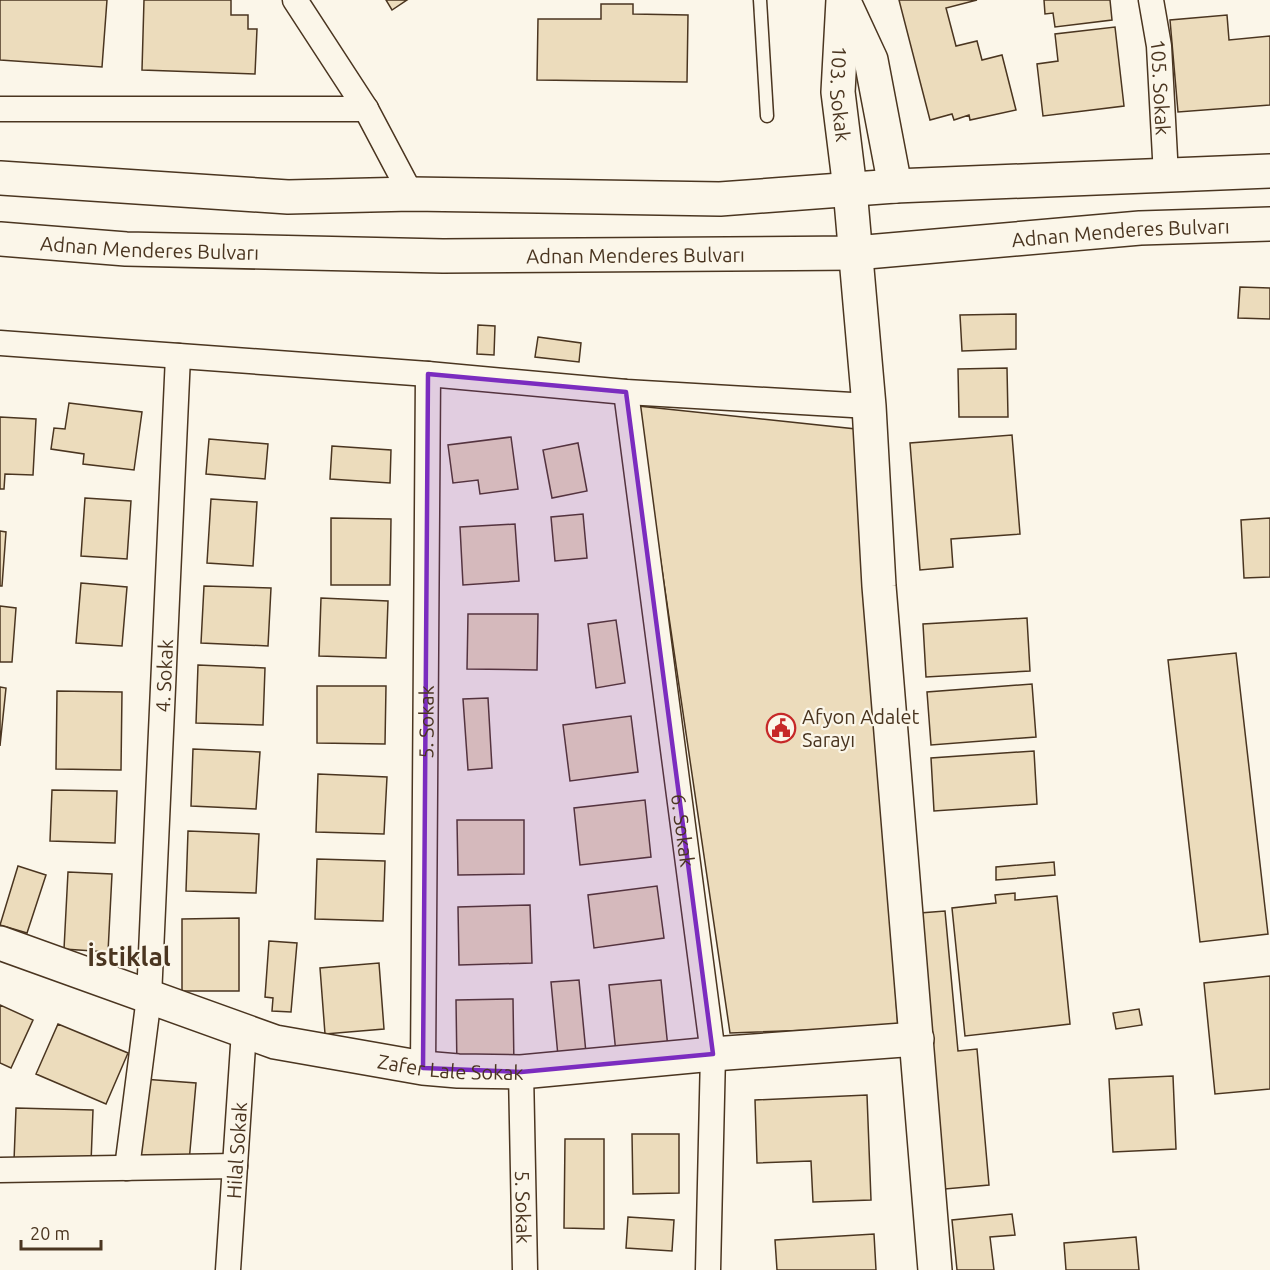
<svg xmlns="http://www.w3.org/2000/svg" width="1270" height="1270" viewBox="0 0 1270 1270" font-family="Ubuntu,sans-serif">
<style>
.building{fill:#ecdcbc;stroke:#4a3520;stroke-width:1.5}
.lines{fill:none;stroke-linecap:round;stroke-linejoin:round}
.lane-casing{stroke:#4a3520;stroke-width:15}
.street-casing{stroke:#4a3520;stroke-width:27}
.secondary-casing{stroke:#4a3520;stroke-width:36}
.primary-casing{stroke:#4a3520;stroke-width:36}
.lane{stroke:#fbf6e9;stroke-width:12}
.street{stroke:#fbf6e9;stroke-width:24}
.secondary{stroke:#fbf6e9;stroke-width:33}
.primary{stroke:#fbf6e9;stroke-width:33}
.marked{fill:#7b2cbf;fill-opacity:0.2;stroke:#7b2cbf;stroke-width:4.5;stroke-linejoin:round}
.labels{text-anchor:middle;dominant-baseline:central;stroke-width:4.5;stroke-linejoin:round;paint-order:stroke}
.street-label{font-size:20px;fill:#4a3520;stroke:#fbf6e9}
.poi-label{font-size:20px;fill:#4a3520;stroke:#fbf6e9;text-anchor:start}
.district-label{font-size:26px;font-weight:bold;fill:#4a3520;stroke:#fbf6e9}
</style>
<rect width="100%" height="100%" fill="#fbf6e9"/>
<path class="building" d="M0,0H107L102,67L0,60Z
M144,0H231V15H248V29H257L255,74L142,70Z
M386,0H407L392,10Z
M899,0H977L946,8L956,46L977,41L982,60L1002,55L1016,110L970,120L969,115L954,120L952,114L930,120Z
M1044,0H1110L1112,20L1055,27L1053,13L1045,14Z
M601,4H633V14L688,15L687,82L537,80L538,19H601Z
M1227,15L1229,40L1270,36V105L1178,112L1170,20Z
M1115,27L1124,106L1043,116L1037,64L1058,61L1055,34Z
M1240,287L1270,288V319L1238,318Z
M1016,314V349L962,351L960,315Z
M478,325L495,326L494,355L477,354Z
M538,337L581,343L579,362L535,357Z
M1007,368L1008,417H959L958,369Z
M69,403L142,412L134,470L83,464L84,454L51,449L54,428L65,429Z
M638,406L856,429L898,1027L730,1033Z
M0,417L36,419L33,475L5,474L4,489H0Z
M1012,435L1020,534L951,539L953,567L920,570L910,443Z
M511,437L518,489L480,494L478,480L453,483L448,445Z
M209,439L268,444L265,479L206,474Z
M578,443L587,491L552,498L543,450Z
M332,446L391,450L390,483L330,479Z
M85,498L131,501L127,559L81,556Z
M211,499L257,502L253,566L207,563Z
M583,514L587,558L555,561L551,517Z
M331,518L391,519L390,585H331Z
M1270,518V577L1244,578L1241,520Z
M515,524L519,581L463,585L460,527Z
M0,531L6,532L2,586H0Z
M81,583L127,587L122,646L76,643Z
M204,586L271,588L268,646L201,643Z
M321,598L388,601L386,658L319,656Z
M0,606L16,608L12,662H0Z
M468,614H538L537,670L467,669Z
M1027,618L1030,671L926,677L923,624Z
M616,620L625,683L596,688L588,624Z
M1236,653L1268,934L1200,942L1168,660Z
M198,665L265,668L263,725L196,723Z
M1032,684L1036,737L931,745L927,692Z
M317,686H386L385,744L317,743Z
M0,687L6,688L0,746Z
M57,691L122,692L121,770L56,769Z
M488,698L492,768L468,770L463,699Z
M631,716L638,772L570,781L563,725Z
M193,749L260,752L256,809L191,806Z
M1034,751L1037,804L934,811L931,758Z
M318,774L387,777L384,834L316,832Z
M52,790L117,791L115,843L50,841Z
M645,800L651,857L580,865L574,808Z
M457,820H524V874L458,875Z
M188,831L259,834L256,893L186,891Z
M317,859L385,861L383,921L315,919Z
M1054,862L1055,875L996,880V867Z
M18,866L46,875L27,933L0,925Z
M68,872L112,874L108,952L64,949Z
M657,886L664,938L594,948L588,895Z
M1015,893V900L1057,896L1070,1024L965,1036L952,908L996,903L995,895Z
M530,905L532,963L459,965L458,907Z
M945,911L958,1051L977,1049L989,1185L945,1189L920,913Z
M239,918V991H182V919Z
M269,941L297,943L291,1012L272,1011L273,998L265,997Z
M379,963L384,1029L325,1034L320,968Z
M1270,976V1089L1215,1094L1204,983Z
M579,980L586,1053L558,1056L551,982Z
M661,980L668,1048L616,1053L609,985Z
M513,999L514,1068L457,1070L456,1000Z
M0,1005L33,1020L11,1068L0,1063Z
M1139,1009L1142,1025L1116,1029L1113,1013Z
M58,1024L128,1053L106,1104L36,1074Z
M1173,1076L1176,1149L1113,1152L1109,1079Z
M143,1079L196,1083L189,1162L136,1158Z
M867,1095L871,1200L813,1202L811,1161L757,1163L755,1100Z
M16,1108L93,1110L91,1163L14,1161Z
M632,1134H679V1193L633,1194Z
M565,1139H604V1229L564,1228Z
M1012,1214L1015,1235L990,1237L994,1270H957L952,1220Z
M628,1217L674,1220L672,1251L626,1248Z
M874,1234L876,1270H777L775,1240Z
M1136,1237L1139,1270H1066L1064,1243Z"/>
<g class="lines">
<g class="lane-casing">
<path id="lane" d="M760,0L767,116"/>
</g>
<g class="street-casing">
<g id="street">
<path d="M295,0L366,109L411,194"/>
<path id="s1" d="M1151,0L1159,46L1166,176"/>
<path d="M0,109H366"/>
<path d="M0,343L428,374L626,392L869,406"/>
<path id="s2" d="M626,392L713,1054L708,1270"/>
<path id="s3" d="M423,1068L428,374"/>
<path id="s4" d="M521,1072L525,1270"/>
<path id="s5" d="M127,1168L149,997L178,356"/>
<path d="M0,1170L235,1166"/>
<path id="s6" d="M228,1270L244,1031"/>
</g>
</g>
<g class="secondary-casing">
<g id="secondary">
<path id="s7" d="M843,0L838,92L850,189L869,406L879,586L935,1270"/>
<path d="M845,4L871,60L895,186"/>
<path id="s8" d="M0,943L275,1042L423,1068L458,1071L521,1072L713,1054L917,1039"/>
</g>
</g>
<g class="primary-casing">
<g id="primary">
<path d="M0,178L288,197L411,194L720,199L895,186L1270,171"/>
<path id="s9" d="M0,239L126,249L443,256L855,253L1140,228L1270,224"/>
</g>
</g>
<use href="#lane" class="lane"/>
<use href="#street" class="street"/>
<use href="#secondary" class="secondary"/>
<use href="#primary" class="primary"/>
</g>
<path class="marked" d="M428,374L626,392L713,1054L521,1072L423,1068Z"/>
<defs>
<g id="civic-ring" transform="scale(1.5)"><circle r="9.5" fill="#fbf6e9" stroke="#c62828" stroke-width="1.5"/><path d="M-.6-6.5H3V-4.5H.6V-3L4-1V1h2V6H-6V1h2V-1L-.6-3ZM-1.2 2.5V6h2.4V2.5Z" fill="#c62828"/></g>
</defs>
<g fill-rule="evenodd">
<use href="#civic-ring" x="781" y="728"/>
</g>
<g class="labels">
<g class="street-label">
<text stroke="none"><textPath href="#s1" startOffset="88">105. Sokak</textPath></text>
<text stroke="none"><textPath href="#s7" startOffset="94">103. Sokak</textPath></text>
<text stroke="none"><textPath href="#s9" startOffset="1122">Adnan Menderes Bulvarı</textPath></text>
<text stroke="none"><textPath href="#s9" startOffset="150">Adnan Menderes Bulvarı</textPath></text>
<text stroke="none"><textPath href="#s9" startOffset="636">Adnan Menderes Bulvarı</textPath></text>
<text stroke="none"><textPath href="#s5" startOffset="494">4. Sokak</textPath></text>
<text stroke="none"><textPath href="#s3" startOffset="346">5. Sokak</textPath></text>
<text stroke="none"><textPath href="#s2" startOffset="442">6. Sokak</textPath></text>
<text stroke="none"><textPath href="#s8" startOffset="470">Zafer Lale Sokak</textPath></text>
<text stroke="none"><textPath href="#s6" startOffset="120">Hilal Sokak</textPath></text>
<text stroke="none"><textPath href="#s4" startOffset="135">5. Sokak</textPath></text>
</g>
<g class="poi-label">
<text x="802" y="716">Afyon Adalet<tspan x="802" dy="23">Sarayı</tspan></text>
</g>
<g class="district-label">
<text x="129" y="956">İstiklal</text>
</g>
</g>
<path d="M21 1240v9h80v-9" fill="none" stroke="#4a3520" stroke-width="3"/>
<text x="30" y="1240" font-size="18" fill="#4a3520" stroke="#fbf6e9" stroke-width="4.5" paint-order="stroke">20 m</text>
</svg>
